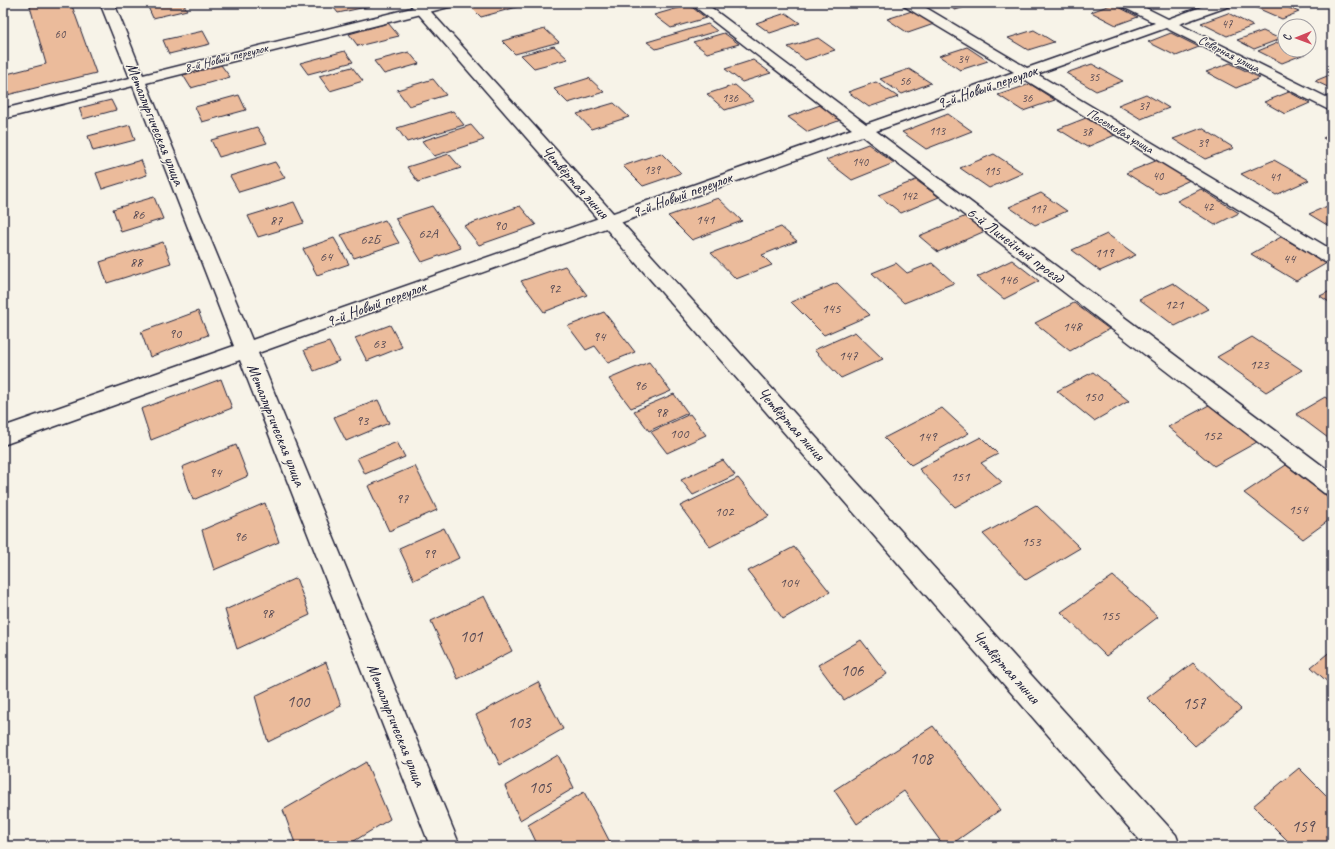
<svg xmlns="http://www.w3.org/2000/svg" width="1335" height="849" viewBox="0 0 1335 849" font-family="Caveat,sans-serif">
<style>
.building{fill:#ebbb9b;stroke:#22223b}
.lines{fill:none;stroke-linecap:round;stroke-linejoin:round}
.minor-casing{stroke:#22223b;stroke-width:3}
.tertiary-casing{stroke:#22223b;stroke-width:3}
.minor{fill:#f7f3e8;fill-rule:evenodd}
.tertiary{fill:#f7f3e8;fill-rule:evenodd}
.labels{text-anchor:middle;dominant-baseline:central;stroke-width:3;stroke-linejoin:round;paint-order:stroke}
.far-number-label{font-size:12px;fill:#544853}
.far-street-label{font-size:13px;fill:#22223b;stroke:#f7f3e8}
.number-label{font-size:14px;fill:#544853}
.street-label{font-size:16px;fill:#22223b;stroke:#f7f3e8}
.near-number-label{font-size:17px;fill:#544853}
</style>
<rect width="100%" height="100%" fill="#f7f3e8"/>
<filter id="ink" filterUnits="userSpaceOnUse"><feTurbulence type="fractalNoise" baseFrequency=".025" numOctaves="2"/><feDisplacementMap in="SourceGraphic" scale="8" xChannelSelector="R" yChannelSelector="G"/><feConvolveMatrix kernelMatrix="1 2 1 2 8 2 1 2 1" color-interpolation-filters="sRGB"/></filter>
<g filter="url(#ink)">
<path class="building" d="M29,3H71L96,73L3,96V75L46,64Z
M166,3H183L187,10L153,18L148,7Z
M330,3H373L375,5L338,13Z
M467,3H512L517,7L481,17Z
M730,3H757L738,8Z
M943,3H979L955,10Z
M1251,3H1277L1299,12L1282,19L1248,4Z
M1289,3H1312L1300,8Z
M1113,4L1138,17L1116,25L1091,12Z
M689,5L706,18L671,28L654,15Z
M912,11L934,24L908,33L887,19Z
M786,13L800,23L770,33L756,23Z
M1228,13L1253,26L1227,36L1201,23Z
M388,23L399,36L358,46L349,34Z
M708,24L717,31L656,49L647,42Z
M545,29L559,42L515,54L502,41Z
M1034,30L1054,42L1028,50L1008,38Z
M203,31L210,44L169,54L163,40Z
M1263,31L1280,39L1254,49L1237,40Z
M724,33L739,44L707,53L693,42Z
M1171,33L1199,47L1176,56L1148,42Z
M818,38L835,50L805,60L788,47Z
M1282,41L1285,43V50H1301L1307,53L1282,63L1258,51Z
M554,46L568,59L534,68L521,55Z
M967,47L988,61L960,70L939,56Z
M345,51L353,62L308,74L300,63Z
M409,52L419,64L384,74L374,61Z
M753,60L771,73L742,82L725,69Z
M1230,63L1260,78L1236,88L1206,72Z
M1092,64L1123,81L1096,91L1066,73Z
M221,65L230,77L191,88L183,75Z
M352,67L363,81L330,91L319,76Z
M909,69L931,83L902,94L880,79Z
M1332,74V89L1315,81Z
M589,78L604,92L568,103L554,89Z
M433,79L446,95L409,106L397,90Z
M876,82L898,97L869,107L848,92Z
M1030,84L1055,100L1023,111L998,95Z
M735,85L754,101L725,110L707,94Z
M1289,92L1310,103L1285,114L1264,102Z
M1146,94L1169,108L1141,119L1118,105Z
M239,95L246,110L202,122L195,107Z
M111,100L116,110L83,119L79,108Z
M614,103L629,117L591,129L577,114Z
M820,105L841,120L808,132L788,117Z
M453,111L464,125L407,142L397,128Z
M948,114L972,131L926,149L902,132Z
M1086,118L1115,135L1087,147L1058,129Z
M130,125L135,140L93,151L88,136Z
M471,125L484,140L434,156L422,141Z
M257,127L267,143L219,157L211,140Z
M1202,128L1234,148L1205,159L1173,139Z
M1332,134V143L1323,138Z
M868,144L894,163L852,180L826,160Z
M661,153L681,173L643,186L623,166Z
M449,154L461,168L418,182L407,167Z
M994,154L1023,173L989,188L960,168Z
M141,160L147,175L102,189L96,173Z
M1158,160L1190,180L1159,194L1126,173Z
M1274,160L1309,180L1276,195L1241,174Z
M275,162L285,178L239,192L230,176Z
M916,180L939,197L901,213L878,195Z
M1201,189L1239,213L1215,225L1177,201Z
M1041,193L1067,211L1035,225L1009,207Z
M154,197L163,219L121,232L113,209Z
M718,198L742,221L692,240L668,216Z
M294,202L304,223L258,237L248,216Z
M1332,204V228L1309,214Z
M432,206L461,248L422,262L395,218Z
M520,206L536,225L479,245L464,226Z
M966,216L985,231L938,252L919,236Z
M385,220L399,243L354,258L341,235Z
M781,227L797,241L762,255L772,265L736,279L711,253Z
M1107,234L1136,255L1100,271L1072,250Z
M1281,237L1327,263L1296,281L1251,254Z
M334,238L349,264L317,275L303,249Z
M163,242L171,263L107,283L100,262Z
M1012,260L1039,281L1004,299L977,277Z
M896,263L907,273L932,263L954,283L904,303L872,273Z
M565,266L587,295L544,312L521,281Z
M837,283L870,315L824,335L791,302Z
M1173,283L1209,309L1175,326L1139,299Z
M1332,290V304L1320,296Z
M1074,303L1109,329L1070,351L1035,323Z
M198,311L208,335L150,357L141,332Z
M604,312L635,352L608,363L595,346L586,350L568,326Z
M390,325L402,347L367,361L355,338Z
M855,332L883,359L841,378L814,350Z
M1252,337L1302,370L1266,392L1217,357Z
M329,342L339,361L314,371L304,350Z
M649,362L671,391L631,408L609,379Z
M1093,372L1129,401L1094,421L1057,391Z
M221,379L232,408L151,440L141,409Z
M674,394L688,413L649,431L634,411Z
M1325,397L1332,402V441L1296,414Z
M378,400L389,423L346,441L334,417Z
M1209,405L1257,442L1214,466L1168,427Z
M942,408L969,433L911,465L884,438Z
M690,414L706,435L667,453L651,432Z
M981,437L998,454L981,463L1002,482L955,507L919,469Z
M397,442L405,457L365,474L357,458Z
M236,445L248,476L193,500L182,467Z
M723,460L735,475L693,495L681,480Z
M1286,465L1332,500V518L1303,539L1244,493Z
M415,466L437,510L389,531L368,486Z
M738,478L769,516L710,547L680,506Z
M265,503L279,542L214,570L202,530Z
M1036,505L1080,548L1026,580L983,534Z
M444,528L459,558L414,580L399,548Z
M794,547L830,592L783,619L748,571Z
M1113,576L1158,617L1106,656L1061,612Z
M296,578L310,615L237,649L225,610Z
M484,596L512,651L458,679L431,621Z
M861,640L887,674L844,700L818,665Z
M1332,650V686L1311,667Z
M326,662L341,706L268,742L255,696Z
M1193,663L1241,709L1195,746L1147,698Z
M538,682L563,729L500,765L476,715Z
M933,726L1000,810L949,846H944L904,791L857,824L834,790Z
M558,755L574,788L520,820L505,786Z
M366,762L390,819L346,846H296L283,810Z
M1299,768L1332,801V846H1293L1253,806Z
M584,792L612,846H538L528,825Z"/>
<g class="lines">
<g class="minor-casing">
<path id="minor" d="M100,3H114L143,75L432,3H455L453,6L146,83L252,340L852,129L690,3H705L866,124L1014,72L904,6L902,3H918L1027,68L1155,23L1121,6L1119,3H1136L1168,19L1212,3H1232L1230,6L1179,24L1332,100V111L1327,109L1166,28L1037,74L1332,250V264L1325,262L1024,79L876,131L1332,473V495L1324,493L862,136L258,353L460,846H430L240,360L3,445V427L234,346L133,86L3,119V109L130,78Z"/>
</g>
<g class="tertiary-casing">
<path id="tertiary" d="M409,3H423L1176,835L1180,846H1145Z"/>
</g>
<use href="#minor" class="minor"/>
<use href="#tertiary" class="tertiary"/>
</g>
</g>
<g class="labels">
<g class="far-number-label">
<text x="1227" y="24">47</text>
<text x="60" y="34">60</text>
<text x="963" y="59">34</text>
<text x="1094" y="77">35</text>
<text x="905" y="81">56</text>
<text x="730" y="98">136</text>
<text x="1027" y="98">36</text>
<text x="1144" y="106">37</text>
<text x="937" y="131">113</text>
<text x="1087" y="132">38</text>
<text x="1203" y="143">39</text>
<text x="860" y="162">140</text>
<text x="652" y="170">139</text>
<text x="992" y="171">115</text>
<text x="1158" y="176">40</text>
<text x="1275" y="177">41</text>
<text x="909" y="196">142</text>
<text x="1208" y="207">42</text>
<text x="1038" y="209">117</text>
</g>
<g class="far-street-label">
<text transform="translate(1229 54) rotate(27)">Северная улица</text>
<text transform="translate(226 58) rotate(-14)">8-й Новый переулок</text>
<text transform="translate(1120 131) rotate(31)">Поселковая улица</text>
</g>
<g class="number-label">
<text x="138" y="214">86</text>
<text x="705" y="219">141</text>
<text x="276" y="220">87</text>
<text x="500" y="225">90</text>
<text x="428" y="233">62А</text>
<text x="370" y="239">62Б</text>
<text x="1104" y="252">119</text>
<text x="326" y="256">64</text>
<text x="1289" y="258">44</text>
<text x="136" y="262">88</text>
<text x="1008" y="279">146</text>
<text x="554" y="288">92</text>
<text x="1174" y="304">121</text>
<text x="831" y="308">145</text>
<text x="1072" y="326">148</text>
<text x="175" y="333">90</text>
<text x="599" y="336">94</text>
<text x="379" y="343">63</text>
<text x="848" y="355">147</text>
<text x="1259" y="364">123</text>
<text x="640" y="385">96</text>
<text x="1093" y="396">150</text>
<text x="661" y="412">98</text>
<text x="362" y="420">93</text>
<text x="679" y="433">100</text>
<text x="1212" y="435">152</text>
<text x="927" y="436">149</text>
<text x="215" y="472">94</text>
<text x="960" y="476">151</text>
<text x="402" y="498">97</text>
<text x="1298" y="509">154</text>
<text x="724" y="511">102</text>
<text x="240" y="536">96</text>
<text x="1031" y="541">153</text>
<text x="429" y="553">99</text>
<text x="789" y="582">104</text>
<text x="267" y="613">98</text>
<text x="1110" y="615">155</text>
</g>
<g class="street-label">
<text transform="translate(987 87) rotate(-19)">9-й Новый переулок</text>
<text transform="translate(155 124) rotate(68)">Металлургическая улица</text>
<text transform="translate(575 182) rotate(48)">Четвёртая линия</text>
<text transform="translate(682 195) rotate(-20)">9-й Новый переулок</text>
<text transform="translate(1015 245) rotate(37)">6-й Линейный проезд</text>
<text transform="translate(376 304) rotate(-20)">9-й Новый переулок</text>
<text transform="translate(791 424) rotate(48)">Четвёртая линия</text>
<text transform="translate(276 425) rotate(68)">Металлургическая улица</text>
<text transform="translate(1006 667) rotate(48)">Четвёртая линия</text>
<text transform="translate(396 725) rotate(68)">Металлургическая улица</text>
</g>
<g class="near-number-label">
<text x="471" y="636">101</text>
<text x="852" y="670">106</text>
<text x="298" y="701">100</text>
<text x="1194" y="703">157</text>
<text x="519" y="722">103</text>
<text x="921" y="758">108</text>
<text x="540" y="787">105</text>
<text x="1303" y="826">159</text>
</g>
</g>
<rect width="1335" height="849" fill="none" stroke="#f7f3e8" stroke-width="16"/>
<rect x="8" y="8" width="1319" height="833" fill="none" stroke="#22223b" stroke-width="1.5" filter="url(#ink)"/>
<g transform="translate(1297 38) rotate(269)"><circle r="19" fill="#f7f3e8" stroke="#a29fa3"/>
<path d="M0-3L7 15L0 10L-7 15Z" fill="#d1495b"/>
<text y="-6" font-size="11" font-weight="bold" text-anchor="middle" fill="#22223b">С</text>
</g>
</svg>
